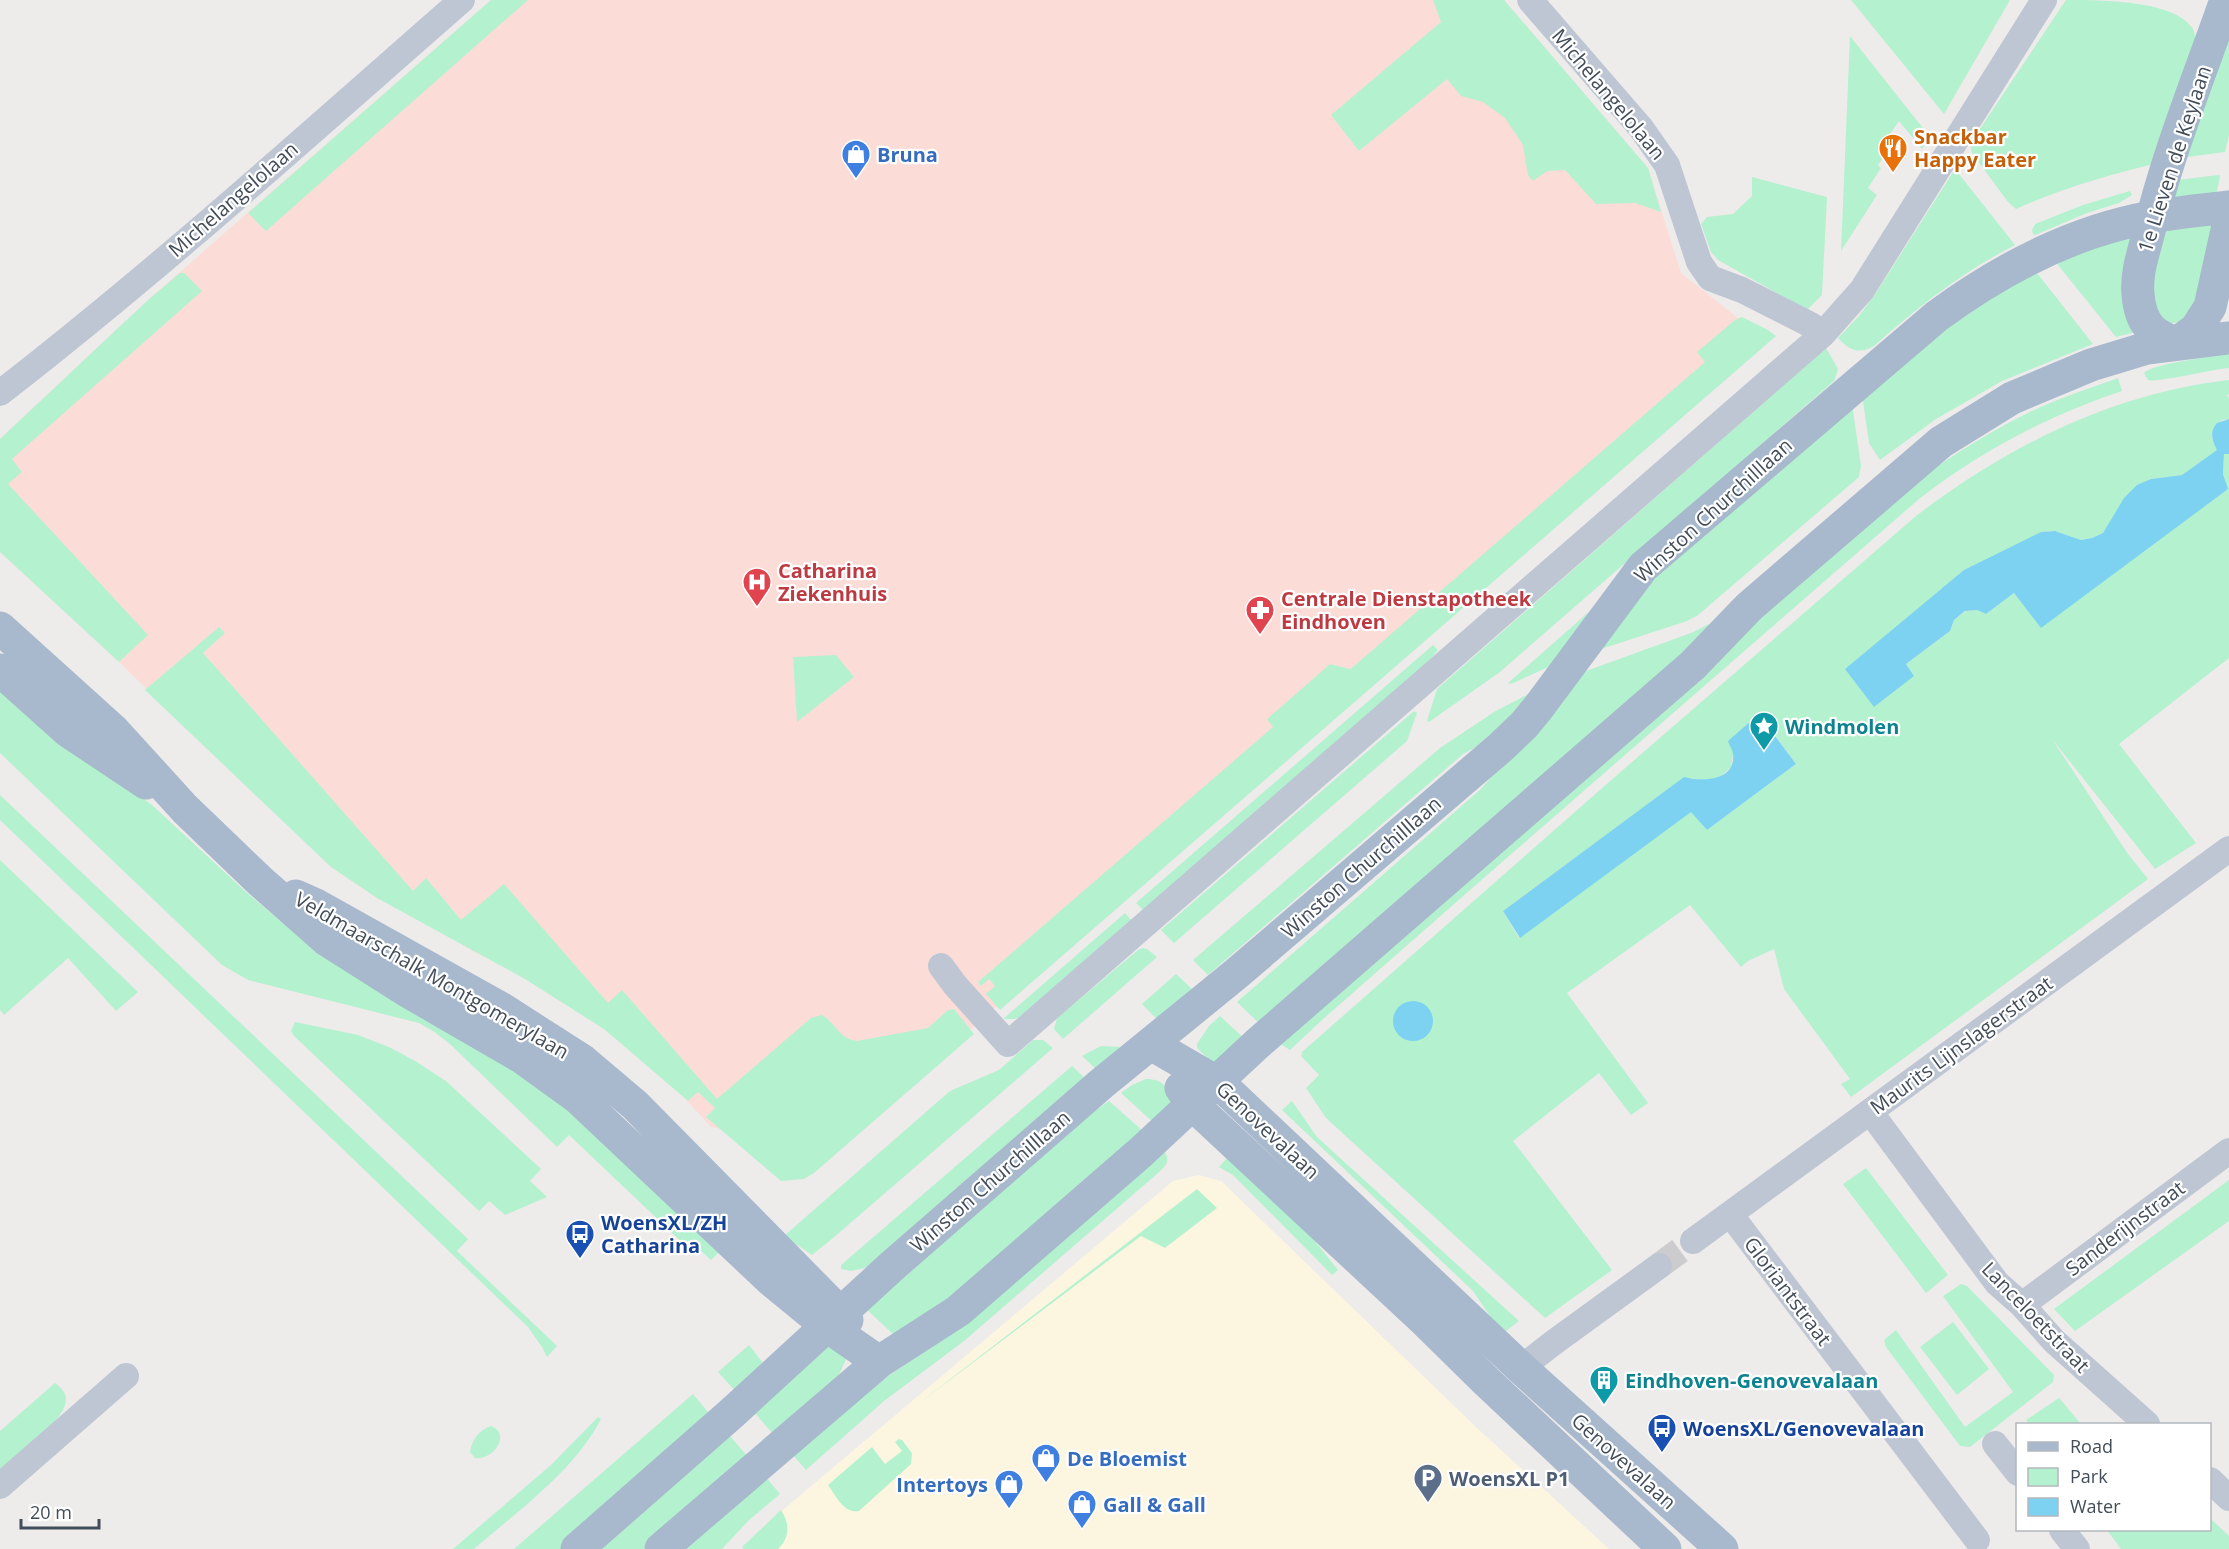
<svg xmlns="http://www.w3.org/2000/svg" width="2229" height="1549" viewBox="0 0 2229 1549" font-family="'Open Sans',sans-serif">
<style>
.commercial{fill:#fcf6e0}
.medical{fill:#fcdcd7}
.green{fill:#b4f1cf;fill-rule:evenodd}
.water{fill:#7ed2f1}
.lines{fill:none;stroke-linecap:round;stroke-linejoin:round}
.minor-tunnel{stroke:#cccbce;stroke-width:26;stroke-dasharray:26 13;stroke-linecap:butt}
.minor{stroke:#bdc6d2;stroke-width:26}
.major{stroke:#a8b8cd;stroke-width:33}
.labels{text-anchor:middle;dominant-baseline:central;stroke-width:4.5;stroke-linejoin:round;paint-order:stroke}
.street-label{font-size:20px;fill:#424d59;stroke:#fff}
.food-label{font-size:20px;font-weight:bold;fill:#c56008;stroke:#fff;text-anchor:start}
.shop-label{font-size:20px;font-weight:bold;fill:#366cbe;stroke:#fff;text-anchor:start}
.health-label{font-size:20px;font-weight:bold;fill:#be3a42;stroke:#fff;text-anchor:start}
.culture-label{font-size:20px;font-weight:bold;fill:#0d838f;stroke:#fff;text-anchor:start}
.transit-label{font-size:20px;font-weight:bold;fill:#164399;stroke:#fff;text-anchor:start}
.service-label{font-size:20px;font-weight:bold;fill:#4e5e75;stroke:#fff;text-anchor:start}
</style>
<rect width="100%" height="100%" fill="#eeebeb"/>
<path class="commercial" d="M1199,1175L1221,1181L1477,1428L1609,1549H744L771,1520L1173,1181Z"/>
<path class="medical" d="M491,0H1504L1648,168L1681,273L1763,338L896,1094L734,1131L711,1127L596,1000L474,952L336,863L261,799L119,662L0,552V439L148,300Z"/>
<path class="green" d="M491,0H528L266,231L248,213Z
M1433,0H1504L1648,168L1661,212L1635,203L1596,204L1565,170L1547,171L1533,181L1528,175L1523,145L1505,118L1483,102L1461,96L1447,79L1359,151L1331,115L1441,22Z
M1851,0H2010L1944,114Z
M2066,0C2101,0 2175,0 2193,29C2195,33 2196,39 2197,43L2158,163C2108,175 2063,188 2016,209L2008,202L1972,153L1970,144Z
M2229,27V135L2225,152L2187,157Z
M1850,36L1930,137L1922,149L1899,121L1884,143L1890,147L1878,165L1881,168L1868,188L1877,195L1841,251Z
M1955,169L2015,245C1962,272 1918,307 1874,346C1859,355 1849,350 1838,338L1859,316L1876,293Z
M2219,175L2220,177L2215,200L2170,207L2177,180Z
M1752,177L1827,197L1822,295L1807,310L1718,260L1711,252L1701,224L1707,217L1733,214L1752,196Z
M2130,191L2132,195L2119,203L2087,213L2035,235L2033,234L2032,230L2035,224L2083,205Z
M2215,224L2205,300L2182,321L2170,324L2150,306L2159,231Z
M2131,231L2136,332L2116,337L2054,260Z
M2033,268L2093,344L2002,381L1936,419L1880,460L1869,443L1862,394L1904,355Z
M180,273H184L202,291L12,459L22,472L8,484L148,635L119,662L0,552V439L148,300Z
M1742,317L1768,330L1776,336L1000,1010L986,994L995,986L989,979L981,986L978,982L1273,727L1267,719L1330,664L1350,669L1353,667L1705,362L1697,352L1735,320Z
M1826,348L1838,369L1834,381L1500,672L1429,722L1427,721L1437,689Z
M2229,354V368C2214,369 2156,383 2148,380L2144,373C2152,364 2213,356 2229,354Z
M2118,378L2122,391C2049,415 1980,452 1919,499L1486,876L1322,1020L1290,1050L1282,1045V1042L1291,1030L1922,477C1961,450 2000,425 2043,406C2068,395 2093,387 2118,378Z
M2229,380V394L2227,395L2229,398V419L2222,420L2212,432V438L2218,450L2182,475L2151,479L2114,516L2103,533L2092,538L2081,540L2055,531L2041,532L1845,669L1914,676L1906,664L1950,631L1954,620L1966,611L1977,610L1986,614L2014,593L2041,627L2227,489L2223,474L2224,454H2229V658L2119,744L2196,843L2155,869L2052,739L2128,854L2148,879L1851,1097L1841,1084L1850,1079L1784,989L1774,949L1748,961L1741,967L1690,905L1567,993L1648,1103L1631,1115L1599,1073L1513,1141L1612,1270L1545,1318L1326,1118L1306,1088L1319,1075L1301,1056L1302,1052L1609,782L1916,516C2008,446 2113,393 2229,380ZM1760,714L1796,764L1707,830L1691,811L1519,938L1503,911L1684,778L1709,780L1720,777L1731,767L1733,755Z
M1852,404L1861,466L1859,477L1698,615L1687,621L1595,651L1629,599Z
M1607,596L1564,660L1511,684L1508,683Z
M1709,624L1711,626L1692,655L1264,1028L1237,1002L1481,789L1557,699L1575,675L1691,633Z
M219,627L225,633L203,653L413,891L426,878L461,920L504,884L608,1003L622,990L717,1099L811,1018L822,1015C837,1024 838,1038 857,1041L928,1028L948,1010L954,1009L974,1034L814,1173L804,1179L781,1181L706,1117L715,1108L698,1092L688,1101L604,1029L525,979L377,898L331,867L145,690Z
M1433,645L1438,650L1421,671L1144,911L1136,903Z
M836,655L854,677L797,722L793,657Z
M0,685L92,762L152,805L246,892L322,956L482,1046L571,1109L721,1250L711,1260L698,1248L695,1250L688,1243L685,1245L569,1135L557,1147L450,1044L433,1031L419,1023L248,980L222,965L0,753Z
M1540,688L1515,726L1463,754L1208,975L1193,960L1440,748L1494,712Z
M1414,711L1417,713L1407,741L1174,943L1161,930Z
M0,795L468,1239L457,1251L557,1346L547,1357L542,1347L528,1327L0,820Z
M0,860L138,992L116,1011L68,958L4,1015L0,1010Z
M1125,913L1132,921L1022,1017L1014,1019H1003Z
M1143,948L1147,949L1157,957L1063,1039L1054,1029L1057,1018L1138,950Z
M1176,974L1192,989L1157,1019L1142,1004Z
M1220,1016L1248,1042L1217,1067L1197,1048V1044L1209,1026Z
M295,1022L358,1035L391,1048L415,1061L446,1081L541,1169L530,1181L547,1197L505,1215L489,1201L479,1211L294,1036L291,1031Z
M1033,1040H1043L1053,1048L833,1238L812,1255L784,1236L950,1091L999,1070Z
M1101,1046L1120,1047L1098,1071L1082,1056Z
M1072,1066L1087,1080L869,1267L851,1271L841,1269V1265Z
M1146,1079C1164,1079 1169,1089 1176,1104L1154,1123L1121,1093L1132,1085Z
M1109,1101L1144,1132L936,1315L894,1335L864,1307L1072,1127Z
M1292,1101L1317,1137L1519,1321L1502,1334L1473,1291L1282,1110Z
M1164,1151C1171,1161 1166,1166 1158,1173L964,1341L884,1401L806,1470L791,1453L863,1393L951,1334Z
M1229,1156L1299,1221L1338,1270L1332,1275L1233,1175L1219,1167Z
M1866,1168L1948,1275L1926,1293L1843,1184Z
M2229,1180V1221L2075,1331L2054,1309Z
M1197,1189L1217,1208L1165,1248L1141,1236L918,1404Z
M1961,1284L1967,1286L2054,1375L2053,1382L1970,1447L1960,1446L1886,1347L1884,1340L1896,1330L1965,1427L2013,1392L1943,1296Z
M1953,1322L1989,1369L1957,1395L1920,1347Z
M828,1339L847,1357L837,1379L774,1435L754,1412Z
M749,1345L763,1363L737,1393L718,1372Z
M55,1383C60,1387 65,1391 66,1398C68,1420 16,1456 0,1470V1431Z
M693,1394L712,1417L566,1549H514Z
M2059,1398L2081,1424H2029L2026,1420Z
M598,1417L601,1419C574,1471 518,1511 474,1549H453L551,1465Z
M491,1426C512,1434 493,1461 475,1458L470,1452C473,1438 478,1431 491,1426Z
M724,1429L749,1458L643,1549H586Z
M899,1439L902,1440L912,1453L911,1464L859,1511C844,1514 836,1496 828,1485L872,1447L885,1464L902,1451L895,1442Z
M765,1476L780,1494L749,1520L722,1549H681Z
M781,1510C790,1523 790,1538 778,1549H744L742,1547Z
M2210,1518L2229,1536V1549H2121L2107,1530H2210Z"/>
<path class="water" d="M2229,419V454H2224L2223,474L2228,489L2041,628L2014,593L1986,614L1977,610L1965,611L1954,620L1950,631L1906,664L1914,676L1874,707L1845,669L1964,570L2041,532L2055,531L2081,540L2092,538L2103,533L2124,498L2137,485L2151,479L2182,475L2217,450C2212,440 2209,432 2217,423Z
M1759,714L1796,764L1707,830L1691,812L1520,938L1503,911L1684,777C1702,782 1736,781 1733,754C1733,750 1729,745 1728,741Z
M1393 1021a20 20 0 1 1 40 0a20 20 0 1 1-40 0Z"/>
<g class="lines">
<path class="minor-tunnel" d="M1659,1266L1693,1241"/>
<path class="minor" d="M1530,0L1641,128L1667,165L1699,262L1710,278L1742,290L1811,325L1822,335
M0,393C160,269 310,133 462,0
M941,966L955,985L1008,1044L1822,335L1862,290L2044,0
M1871,1113L1997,1283L2022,1305L2054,1341L2147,1424
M1730,1214L1977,1540
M1693,1241L2229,849
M2022,1305L2229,1151
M1521,1368L1553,1343L1659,1266
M1995,1444L2018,1473
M2210,1480L2229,1498
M0,1486L126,1376
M2062,1530L2077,1549"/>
<path class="major" d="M2177,343C2151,335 2140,322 2138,294C2136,274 2143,254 2148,235C2167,155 2199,77 2226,0
M2177,343L2196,329L2210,307L2229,221
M0,628L114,731L185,809L260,881L327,940L409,992L523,1058L577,1097L771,1280L827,1326L879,1362
M0,670L68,731L146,783
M296,896L314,904L502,1009L583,1061L635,1105L847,1320
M1151,1044L1220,1084L1521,1368L1722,1549
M1181,1088L1192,1104L1425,1321L1486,1381L1665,1549
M577,1549L732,1413L891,1267L1101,1084L1236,974L1501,747L1524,725L1538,708L1643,567L1937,316C2001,269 2072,231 2152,217C2177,212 2203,210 2229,207
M661,1549L879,1362L958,1311L1141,1152L1257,1044L1693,665L1749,607L1941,442L2012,398L2091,365L2147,348L2229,338"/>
</g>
<defs>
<g id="restaurant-pin" transform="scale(1.5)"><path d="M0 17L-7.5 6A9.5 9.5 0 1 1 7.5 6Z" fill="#e8710a" stroke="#fff"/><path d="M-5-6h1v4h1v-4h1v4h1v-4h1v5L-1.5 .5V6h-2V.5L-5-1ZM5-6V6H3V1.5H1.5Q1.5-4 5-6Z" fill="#fff"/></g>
<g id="shop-pin" transform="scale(1.5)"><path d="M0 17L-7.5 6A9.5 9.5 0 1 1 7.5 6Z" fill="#3f7fe0" stroke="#fff"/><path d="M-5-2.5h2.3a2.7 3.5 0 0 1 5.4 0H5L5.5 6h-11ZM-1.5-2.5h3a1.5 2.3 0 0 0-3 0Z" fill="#fff"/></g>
<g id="hospital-pin" transform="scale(1.5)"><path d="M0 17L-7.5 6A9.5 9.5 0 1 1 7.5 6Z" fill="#e0444e" stroke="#fff"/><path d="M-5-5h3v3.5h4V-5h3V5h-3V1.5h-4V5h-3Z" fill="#fff"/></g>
<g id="pharmacy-pin" transform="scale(1.5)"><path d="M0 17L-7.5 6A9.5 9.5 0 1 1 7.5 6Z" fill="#e0444e" stroke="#fff"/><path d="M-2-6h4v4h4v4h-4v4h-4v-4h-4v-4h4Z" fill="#fff"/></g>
<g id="sight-pin" transform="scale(1.5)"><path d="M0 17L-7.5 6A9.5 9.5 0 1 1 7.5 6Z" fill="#0f9aa8" stroke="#fff"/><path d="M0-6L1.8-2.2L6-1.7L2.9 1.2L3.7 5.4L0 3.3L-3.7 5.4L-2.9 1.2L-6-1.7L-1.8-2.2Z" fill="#fff"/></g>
<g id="bus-pin" transform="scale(1.5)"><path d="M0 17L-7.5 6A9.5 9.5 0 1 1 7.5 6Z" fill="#1a4fb4" stroke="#fff"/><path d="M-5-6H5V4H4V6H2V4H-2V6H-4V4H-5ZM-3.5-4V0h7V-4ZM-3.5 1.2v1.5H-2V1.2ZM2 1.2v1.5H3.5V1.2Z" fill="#fff"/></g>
<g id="building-pin" transform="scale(1.5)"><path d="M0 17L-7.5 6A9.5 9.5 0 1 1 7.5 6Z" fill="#0f9aa8" stroke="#fff"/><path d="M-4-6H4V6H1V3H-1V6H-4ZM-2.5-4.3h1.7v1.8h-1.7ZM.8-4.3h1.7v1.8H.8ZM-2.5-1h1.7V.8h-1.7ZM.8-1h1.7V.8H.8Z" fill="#fff"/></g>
<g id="parking-pin" transform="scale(1.5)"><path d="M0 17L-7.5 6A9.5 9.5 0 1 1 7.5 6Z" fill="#5c6f8a" stroke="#fff"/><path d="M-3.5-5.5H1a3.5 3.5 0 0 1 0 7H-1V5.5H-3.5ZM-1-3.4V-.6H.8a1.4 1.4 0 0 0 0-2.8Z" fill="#fff"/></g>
</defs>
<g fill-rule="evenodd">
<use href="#restaurant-pin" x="1893" y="148"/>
<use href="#shop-pin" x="856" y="154"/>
<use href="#hospital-pin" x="757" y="582"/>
<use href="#pharmacy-pin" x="1260" y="610"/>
<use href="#sight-pin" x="1764" y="726"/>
<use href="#bus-pin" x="580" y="1234"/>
<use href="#building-pin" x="1604" y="1380"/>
<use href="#bus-pin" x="1662" y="1428"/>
<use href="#shop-pin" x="1046" y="1458"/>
<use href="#parking-pin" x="1428" y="1478"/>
<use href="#shop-pin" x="1009" y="1484"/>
<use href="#shop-pin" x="1082" y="1504"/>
</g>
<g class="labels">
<g class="street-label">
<text transform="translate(1609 94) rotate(50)">Michelangelolaan</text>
<text transform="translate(2174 159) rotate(-72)">1e Lieven de Keylaan</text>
<text transform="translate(233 199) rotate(-41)">Michelangelolaan</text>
<text transform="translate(1713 510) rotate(-42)">Winston Churchilllaan</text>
<text transform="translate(1361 867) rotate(-41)">Winston Churchilllaan</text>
<text transform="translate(432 975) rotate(30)">Veldmaarschalk Montgomerylaan</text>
<text transform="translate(1961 1045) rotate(-36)">Maurits Lijnslagerstraat</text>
<text transform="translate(1268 1130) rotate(43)">Genovevalaan</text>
<text transform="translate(990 1181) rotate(-41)">Winston Churchilllaan</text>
<text transform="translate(2125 1228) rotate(-37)">Sanderijnstraat</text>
<text transform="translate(1788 1291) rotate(53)">Gloriantstraat</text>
<text transform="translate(2036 1317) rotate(46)">Lanceloetstraat</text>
<text transform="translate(1624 1461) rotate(42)">Genovevalaan</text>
</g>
<g class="food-label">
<text x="1914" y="136">Snackbar<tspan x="1914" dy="23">Happy Eater</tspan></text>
</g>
<g class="shop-label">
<text x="877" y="154">Bruna</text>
<text x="1067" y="1458">De Bloemist</text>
<text x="988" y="1484" text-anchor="end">Intertoys</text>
<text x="1103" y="1504">Gall &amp; Gall</text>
</g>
<g class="health-label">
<text x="778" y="570">Catharina<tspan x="778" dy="23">Ziekenhuis</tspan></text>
<text x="1281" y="598">Centrale Dienstapotheek<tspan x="1281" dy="23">Eindhoven</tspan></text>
</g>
<g class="culture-label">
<text x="1785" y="726">Windmolen</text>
<text x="1625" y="1380">Eindhoven-Genovevalaan</text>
</g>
<g class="transit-label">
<text x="601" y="1222">WoensXL/ZH<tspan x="601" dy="23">Catharina</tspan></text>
<text x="1683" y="1428">WoensXL/Genovevalaan</text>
</g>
<g class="service-label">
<text x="1449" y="1478">WoensXL P1</text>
</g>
</g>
<rect x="2016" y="1423" width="195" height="108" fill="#ffffff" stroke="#b3b8bd" stroke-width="1.5"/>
<rect x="2028" y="1442" width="30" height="9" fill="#a8b8cd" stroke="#b3b8bd" stroke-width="1.5"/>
<text x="2070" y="1453" font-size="18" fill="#424d59">Road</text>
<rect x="2028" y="1468" width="30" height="18" fill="#b4f1cf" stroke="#b3b8bd" stroke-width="1.5"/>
<text x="2070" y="1483" font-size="18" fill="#424d59">Park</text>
<rect x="2028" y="1498" width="30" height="18" fill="#7ed2f1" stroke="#b3b8bd" stroke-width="1.5"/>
<text x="2070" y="1513" font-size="18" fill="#424d59">Water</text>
<path d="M21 1519v9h78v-9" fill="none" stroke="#424d59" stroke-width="3"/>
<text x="30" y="1519" font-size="18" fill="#424d59" stroke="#ffffff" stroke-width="4.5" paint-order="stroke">20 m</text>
</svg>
